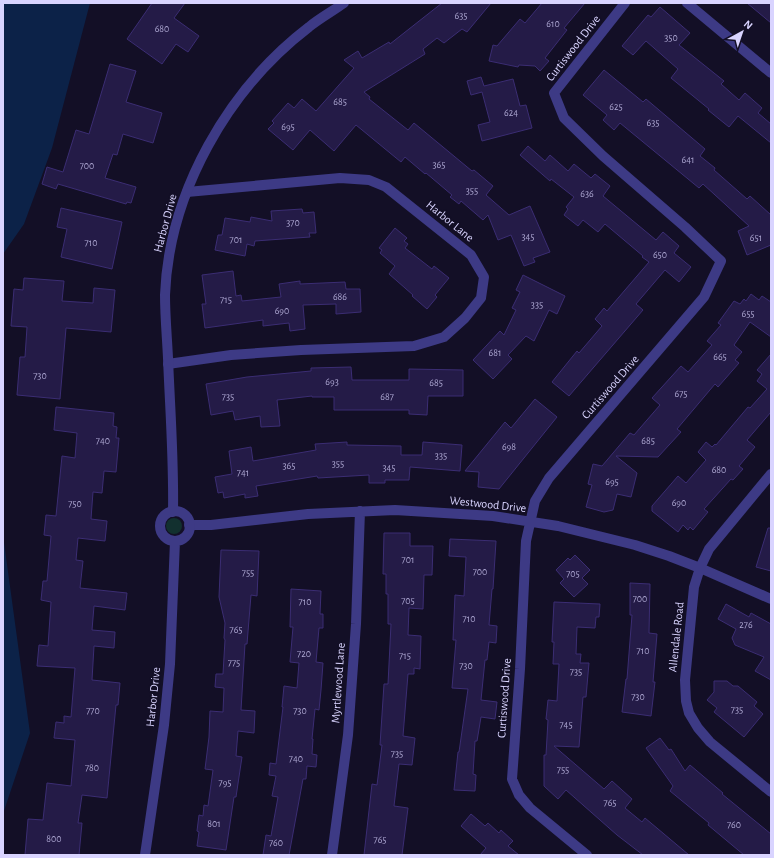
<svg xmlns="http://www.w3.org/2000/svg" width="774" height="858" viewBox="0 0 774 858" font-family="'Alegreya Sans',sans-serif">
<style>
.green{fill:#12302f}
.water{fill:#0c2248}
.building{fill:#241b47;stroke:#3b2d73}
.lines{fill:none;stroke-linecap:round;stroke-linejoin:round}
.minor{stroke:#3d3a85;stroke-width:10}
.tertiary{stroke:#3d3a85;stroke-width:10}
.labels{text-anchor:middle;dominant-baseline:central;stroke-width:3.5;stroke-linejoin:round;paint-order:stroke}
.number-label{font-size:10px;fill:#aca6d1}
.street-label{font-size:12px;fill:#d9d4ff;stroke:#130f26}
</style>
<rect width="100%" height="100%" fill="#130f26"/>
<path class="green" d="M166 526a8 8 0 1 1 16 0a8 8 0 1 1-16 0Z"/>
<path class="water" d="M3,3H90L52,148L24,224L3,254Z
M3,535L30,733L3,814Z"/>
<path class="building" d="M152,3H185L174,18L199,36L188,52L176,44L162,64L127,39Z
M442,3H491L467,32L462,29L444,43L437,38L423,49L425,54L364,92L370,97L369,99L408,130L414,123L472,171L474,170L493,186L486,195L509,215L530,206L550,252L533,258L535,262L524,266L511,235L498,240L488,215L483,220L461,201L459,204L450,197L452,195L426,173L425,174L405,157L401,162L356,125L334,151L310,130L293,150L268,129L274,123L272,121L288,103L294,108L302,99L316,111L354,68L344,60L358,51L362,58L389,42L390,44Z
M542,3H585L564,28L567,30L545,58L549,61L540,71L535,66L519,65L518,67L489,61L493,45L497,46L520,19L525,23Z
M747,3H771V23Z
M660,7L690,33L679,45L724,81L721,84L739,100L745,93L762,108L758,113L771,124V143L738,116L729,127L708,110L709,109L671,78L678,69L646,41L633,55L622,46L648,15L651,17Z
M110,64L136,71L126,102L162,113L153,143L123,134L117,155L113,154L105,178L136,187L131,203L127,202L126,204L58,184L56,189L42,184L47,167L63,172L76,130L89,134Z
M604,70L643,102L646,99L705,149L700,156L715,168L714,170L747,199L750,196L771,215V245L747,255L738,231L749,226L703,184L699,188L620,123L614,130L603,120L607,115L583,95Z
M481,77L484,86L513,79L520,106L526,105L532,128L482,141L478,125L490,122L482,92L471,95L467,81Z
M528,146L545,161L550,155L568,171L574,164L591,178L595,174L610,186L603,196L656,240L663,232L679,246L674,253L691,267L679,282L665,270L636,304L643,310L569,396L552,382L577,351L579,353L602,326L595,319L604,308L607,311L649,262L642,257L643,256L605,224L598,232L583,220L578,226L564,215L568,209L566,207L574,197L551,179L550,181L520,155Z
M61,208L122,222L112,269L61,257L67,229L57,227Z
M302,209L303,213L314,212L316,233H309L310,237L255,241L254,246L247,244L245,256L215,250L218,235H222L225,218L250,222L251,217L272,221L271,211Z
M395,228L407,238L404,241L408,244L405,248L432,269L434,266L449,278L435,295L437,297L427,309L412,296L413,295L389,274L395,266L380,253L382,250L379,248Z
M233,271L236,296L241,295L242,301L281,297L279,284L300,281V284L345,282L346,289H360L361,312L336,314V304L303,305L305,329L290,331L289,323L263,326V320L205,328L202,304H206L202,275Z
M523,275L565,296L557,314L549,310L534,341L526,336L508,355L512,359L493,379L473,360L500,331L504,335L516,310L512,308L520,292L516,290Z
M24,278L64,281L62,301L93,303L94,288L115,290L111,332L66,328L60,399L17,395L20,357H25L27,327L11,326L14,289L23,290Z
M751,294L759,300L762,296L771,302V337L750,322L734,345L742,352L735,360L739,363L718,387L715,384L677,429L681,432L658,457L616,456L637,473L631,497L617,494L613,510L604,512L586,507L592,485L588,484L593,464L602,466L630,433L634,435L660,405L652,398L681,366L688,372L712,345L707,341L721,325L718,323L734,301L740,304L744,299L746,301Z
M771,354V412L747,440L755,447L739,466L743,469L733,480L731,479L704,509L708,512L693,530L690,527L688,530L683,525L678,532L652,511V506L678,476L686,483L706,460L698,452L706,442L712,447L715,444L716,445L748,407L750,408L767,389L757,381L762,374L757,370Z
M351,367L352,380H409V369L463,370V396H428L427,415L409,414V410H334V397H312V396L277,400L280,426L261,427L260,416L235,420L233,411L211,415L206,384L247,377L311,371V368Z
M535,399L557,417L499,489L478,487L479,472L465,471L505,422L511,428Z
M56,407L114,413L113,426L117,427L116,438H119L116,472L104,471L102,493L93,492L91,519L107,521L105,541L78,538L76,560L83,561L80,588L127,593L125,610L94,606L92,630L115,632L114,648L94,646L92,680L120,683L118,705H116L107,798L82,795L78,823H82L79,855H25L28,819L43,820L47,783L71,786L75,740L54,738L56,722L64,723V716L71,717L75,668L37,666L39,645L48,646L51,602L41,600L43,581H47L51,536L44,535L46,515L56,516L62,456L75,458L77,433L54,430Z
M347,442V445L401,446V455H422L423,442L462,445L460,471L410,467L409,480H385V483H369V475L318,478L317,476L256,486L258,496L245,498V494L224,498L223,492L218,493L215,477L232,474L229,451L251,447L253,461L316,450L315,444Z
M768,528H771V571L756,567Z
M384,533H410V546H433L432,575H424L423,609L409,608L408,635L421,636L420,669L414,668V674H408L403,736L415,738L412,765L399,764L394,806L408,808L402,855H364L372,784L377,785L382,745H380L384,684H388L391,624H388V594H386V574H383Z
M450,539L496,541L493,589H492L489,625L497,626L496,643L489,642L487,660H485L481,700L497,702L495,719L481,717L477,741H475L473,774L476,775L475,791L454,790L458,752H459L468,689L452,688L456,640H453L455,595L464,596L466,557L449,556Z
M221,550L259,551L257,596L251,595L247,644H245L241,710L255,711L254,733L238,731L236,756L242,757L236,797H234L226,850L197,846L199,832L197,831L199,815L203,816L204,805L208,806L213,770L205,769L209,737L210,711L223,712L224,688L215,687L216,674H223L225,640L224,638L225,623L219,597Z
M575,555L590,570L582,578L588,584L574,597L560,583L564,579L556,570L568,558L570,560Z
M630,583L650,584L649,633L657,634L653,682H655L651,716L622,712L626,679H627L632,615H630Z
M291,589L321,591L320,614H323V628H319L316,662L323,663L321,690L319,710L315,709L312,739H313L312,754L317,755L316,767L307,766L306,779H303L289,855H263L266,835L271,836L278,797L272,796L276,776L269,775L270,763L276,764L283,707H282L284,686L297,688L299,663L290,662L293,627H290Z
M554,602L600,604L599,617H596L595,628L577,627L576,654H581L580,663H589L586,697H583L579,747L554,746L604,789L612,781L632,799L625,808L642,822L645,818L689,855H643L617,835L566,790L558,799L544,786V755H546L548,720L546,719L548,700L557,701L559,664H553L554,642H552Z
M726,604L749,617L751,613L771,624V680L755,671L764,657L735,645L732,638L736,629L718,619Z
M714,681H727L733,686H738L757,702L754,706L763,714L744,737L714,712L717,708L707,700L714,692Z
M660,738L669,750L671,749L685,771L690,765L723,793L722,794L771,834V855H744L708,825L709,823L670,791L673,786L646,748Z
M471,814L485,826L488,823L499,833L501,830L513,841L508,846L519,855H480L486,848L461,826Z"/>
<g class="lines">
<path class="minor" d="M687,3L771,73
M168,364L231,355L301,350L414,346L444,337L465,318L481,298L484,277L471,255L386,187L369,180L340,178L187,192
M771,474L709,549L700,568L694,587L685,680L686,701L689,713L698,728L710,742L771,792
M189,525H211L308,514L395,510L493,516L558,526L635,545L669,556L700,568L771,599
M332,855L348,735L356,624L360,511
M587,855L530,808L519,795L512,779L520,669L526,541L535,501L549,478L704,297L721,261L685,227L603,156L564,118L554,93L625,3"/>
<path class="tertiary" d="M160 526a15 15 0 1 1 30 0a15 15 0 1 1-30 0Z
M173,512C174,460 170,409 168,358C167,337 165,316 165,295C169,192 228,89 309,27C320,18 333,11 344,3
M145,855L164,725L170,664L175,541"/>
</g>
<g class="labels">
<g class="number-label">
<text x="461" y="16">635</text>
<text x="553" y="24">610</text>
<text x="162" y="29">680</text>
<text x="671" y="38">350</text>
<text x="340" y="102">685</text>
<text x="616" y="107">625</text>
<text x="511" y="113">624</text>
<text x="653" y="123">635</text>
<text x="288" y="127">695</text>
<text x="688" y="160">641</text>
<text x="439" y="165">365</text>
<text x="87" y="166">700</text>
<text x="472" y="191">355</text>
<text x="587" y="194">636</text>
<text x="293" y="223">370</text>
<text x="528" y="237">345</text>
<text x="756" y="238">651</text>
<text x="236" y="240">701</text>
<text x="91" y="243">710</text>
<text x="660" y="255">650</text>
<text x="340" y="297">686</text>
<text x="226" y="300">715</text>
<text x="537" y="305">335</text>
<text x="282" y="311">690</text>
<text x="748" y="314">655</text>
<text x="495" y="353">681</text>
<text x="720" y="357">665</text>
<text x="40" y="376">730</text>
<text x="332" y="382">693</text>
<text x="436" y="383">685</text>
<text x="681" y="394">675</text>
<text x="228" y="397">735</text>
<text x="387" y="397">687</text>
<text x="103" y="441">740</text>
<text x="648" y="441">685</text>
<text x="509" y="447">698</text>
<text x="441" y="456">335</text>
<text x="338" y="464">355</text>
<text x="289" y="466">365</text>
<text x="389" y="468">345</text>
<text x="719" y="470">680</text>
<text x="243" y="473">741</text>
<text x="612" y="482">695</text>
<text x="679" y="503">690</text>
<text x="75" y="504">750</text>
<text x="408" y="560">701</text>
<text x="480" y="572">700</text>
<text x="248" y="573">755</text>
<text x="573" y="574">705</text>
<text x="640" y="599">700</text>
<text x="408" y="601">705</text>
<text x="305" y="602">710</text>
<text x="469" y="619">710</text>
<text x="746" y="625">276</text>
<text x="236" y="630">765</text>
<text x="643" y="651">710</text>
<text x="304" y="654">720</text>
<text x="405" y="656">715</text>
<text x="234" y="663">775</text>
<text x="466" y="666">730</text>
<text x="576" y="672">735</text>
<text x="638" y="697">730</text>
<text x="737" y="710">735</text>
<text x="93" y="711">770</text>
<text x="300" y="711">730</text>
<text x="566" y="725">745</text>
<text x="397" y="754">735</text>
<text x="296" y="759">740</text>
<text x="92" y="768">780</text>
<text x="563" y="770">755</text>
<text x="225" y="783">795</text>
<text x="610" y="803">765</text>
<text x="214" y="824">801</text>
<text x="734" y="825">760</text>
<text x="54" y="839">800</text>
<text x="380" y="840">765</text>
<text x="276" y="843">760</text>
</g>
<g class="street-label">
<text transform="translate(573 48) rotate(-52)">Curtiswood Drive</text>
<text transform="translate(450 221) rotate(39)">Harbor Lane</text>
<text transform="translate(165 223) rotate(-75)">Harbor Drive</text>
<text transform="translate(610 387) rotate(-49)">Curtiswood Drive</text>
<text transform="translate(488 504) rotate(6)">Westwood Drive</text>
<text transform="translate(676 637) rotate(-84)">Allendale Road</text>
<text transform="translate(338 683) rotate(-86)">Myrtlewood Lane</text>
<text transform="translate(153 697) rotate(-84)">Harbor Drive</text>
<text transform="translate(504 698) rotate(-86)">Curtiswood Drive</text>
</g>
</g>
<rect width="774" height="858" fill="none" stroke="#d9d4ff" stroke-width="8"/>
<g transform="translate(742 32) rotate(40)" stroke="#130f26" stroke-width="3" paint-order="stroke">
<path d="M0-3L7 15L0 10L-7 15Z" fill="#d9d4ff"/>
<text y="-6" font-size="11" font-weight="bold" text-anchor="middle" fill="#d9d4ff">N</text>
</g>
</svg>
